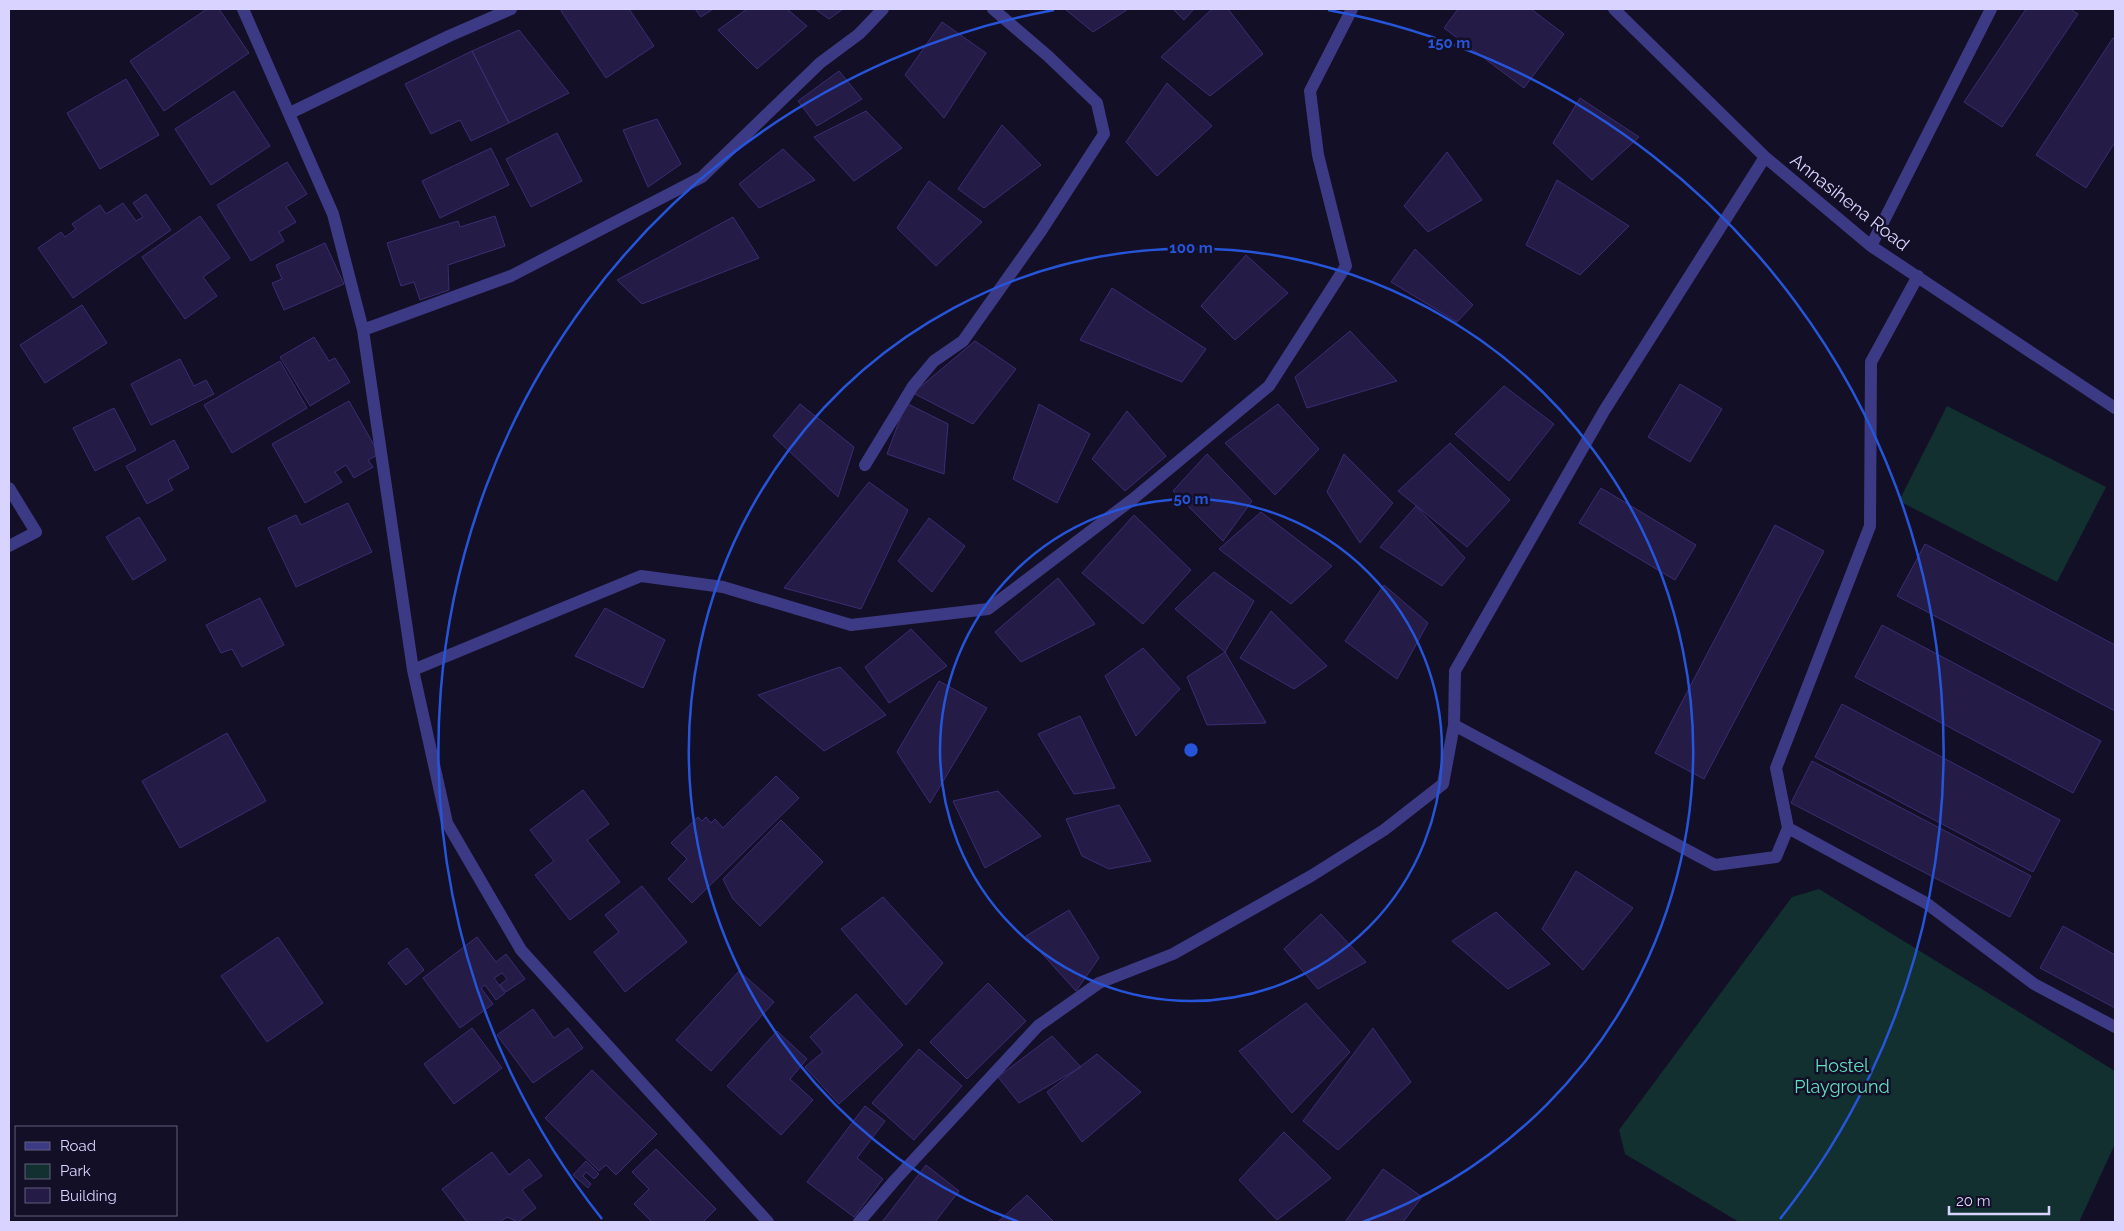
<svg xmlns="http://www.w3.org/2000/svg" width="2124" height="1231" viewBox="0 0 2124 1231" font-family="Raleway,sans-serif">
<style>
.green{fill:#12302f}
.building{fill:#241b47;stroke:#3b2d73}
.lines{fill:none;stroke-linecap:round;stroke-linejoin:round}
.minor{stroke:#3d3a85;stroke-width:12}
.ring{fill:none;stroke:#2655da;stroke-width:2.5}
.labels{text-anchor:middle;dominant-baseline:central;stroke-width:5;stroke-linejoin:round;paint-order:stroke}
.street-label{font-size:18px;fill:#d9d4ff;stroke:#130f26}
.park-label{font-size:18px;fill:#5fe0c0;stroke:#130f26}
.centre{fill:#2655da;stroke:#130f26;stroke-width:2.5}
.ring-label{font-size:15px;text-anchor:middle;font-weight:bold;fill:#2655da;stroke:#130f26;stroke-width:5;stroke-linejoin:round;paint-order:stroke}
</style>
<rect width="100%" height="100%" fill="#130f26"/>
<path class="green" d="M1947,406L2106,487L2057,582L1899,501Z
M1819,889L2115,1071V1144L2079,1222H1739L1625,1154L1619,1130L1792,897Z"/>
<path class="building" d="M207,9H219L249,53L164,111L130,61Z
M563,9H629L654,46L606,78L561,11Z
M695,9H713L701,17Z
M747,9H787L807,26L757,69L718,30Z
M815,9H843L829,19Z
M1065,9H1128L1093,32Z
M1173,9H1194L1184,20Z
M1212,9H1228L1263,54L1210,96L1161,57Z
M1458,9H1531L1564,34L1524,88L1444,28Z
M2026,9H2070L2078,14L2002,127L1964,102Z
M942,22L986,53L944,118L905,75Z
M519,30L569,93L509,123L472,51Z
M2113,38L2115,39V142L2086,188L2036,155Z
M472,51L509,123L471,141L460,120L431,134L405,84Z
M839,71L862,99L817,126L798,101Z
M126,79L159,135L100,169L67,113Z
M1167,83L1212,126L1157,176L1126,142Z
M234,91L270,146L211,185L175,129Z
M1580,98L1639,137L1592,180L1553,143Z
M866,111L902,148L854,181L814,137Z
M657,119L681,164L648,187L623,130Z
M1002,125L1041,165L984,208L958,189Z
M557,133L582,181L531,207L506,159Z
M491,148L509,185L440,218L422,181Z
M783,149L815,180L759,208L739,184Z
M1447,152L1482,200L1428,232L1404,206Z
M287,162L307,194L286,207L296,222L279,232L284,241L251,261L217,205Z
M1557,180L1629,226L1580,275L1526,245Z
M929,181L982,222L936,266L897,228Z
M146,194L171,230L73,298L38,248L61,232L65,237L76,229L72,224L100,205L106,214L123,203L136,221L143,217L133,203Z
M200,216L230,258L203,277L217,296L185,319L142,257Z
M495,216L505,246L448,265L449,290L420,300L414,282L401,286L387,243L458,221L460,227Z
M733,217L759,258L642,304L617,280Z
M325,243L344,284L284,310L272,283L282,279L276,265Z
M1415,249L1473,305L1457,322L1391,282Z
M1246,255L1288,293L1235,340L1201,306Z
M1112,288L1206,349L1182,382L1080,340Z
M82,305L107,343L45,383L20,345Z
M1350,331L1397,381L1307,408L1295,377Z
M314,337L329,361L335,358L350,382L310,406L280,357Z
M975,341L1016,369L973,424L913,393Z
M180,359L194,386L206,380L214,394L151,425L131,384Z
M280,361L307,408L232,453L204,405Z
M1680,384L1722,409L1690,462L1648,437Z
M1504,386L1554,424L1509,481L1455,434Z
M349,401L379,454L368,460L373,467L354,478L346,465L335,472L342,482L305,503L272,444Z
M906,403L948,424L944,474L887,454Z
M800,404L854,447L838,497L773,436Z
M1039,404L1090,434L1057,503L1013,479Z
M1278,404L1319,449L1275,495L1225,443Z
M114,408L136,450L95,471L73,428Z
M1127,411L1166,456L1125,491L1092,459Z
M174,440L189,468L168,480L173,490L147,504L126,466Z
M1450,443L1510,500L1467,547L1398,491Z
M1207,454L1252,501L1223,541L1173,491Z
M1344,454L1393,503L1360,543L1327,492Z
M869,482L908,510L861,609L784,588Z
M1601,488L1696,545L1675,580L1579,523Z
M348,503L372,552L296,587L268,528L296,515L301,525Z
M1416,506L1465,558L1442,586L1380,547Z
M1261,512L1332,566L1291,604L1219,549Z
M1134,515L1191,570L1143,624L1082,573Z
M139,517L166,560L133,580L106,537Z
M929,518L965,546L932,592L898,561Z
M1775,525L1824,551L1704,779L1655,753Z
M1925,544L2115,645V711L1897,596Z
M1214,572L1254,601L1225,652L1175,609Z
M1058,578L1095,624L1021,662L995,632Z
M1384,585L1428,623L1397,679L1345,641Z
M260,598L284,645L242,667L232,649L221,653L206,625Z
M605,608L665,640L643,688L575,656Z
M1271,611L1327,666L1294,689L1240,658Z
M1882,625L2101,741L2073,793L1855,677Z
M911,629L947,666L889,703L865,667Z
M1143,648L1180,689L1136,736L1105,676Z
M1225,652L1266,723L1207,725L1187,677Z
M840,667L886,715L824,751L758,695Z
M939,681L987,708L930,803L897,752Z
M1842,704L2060,820L2033,872L1815,757Z
M1080,716L1115,788L1074,794L1038,734Z
M227,733L266,801L180,848L142,781Z
M1812,761L2031,876L2010,917L1791,803Z
M776,776L799,798L692,903L668,879L687,859L671,843L698,817L702,821L706,817L711,823L715,819L723,828Z
M583,790L609,824L587,840L620,882L570,920L535,875L554,861L530,830Z
M998,791L1041,836L985,868L953,801Z
M1119,805L1151,861L1109,869L1082,856L1066,819Z
M781,820L823,862L760,926L733,899L723,879Z
M1576,871L1633,908L1583,970L1542,929Z
M642,886L687,942L625,992L594,952L619,932L605,915Z
M883,897L943,963L906,1005L841,929Z
M1069,910L1099,958L1076,991L1026,936Z
M1496,912L1550,964L1508,989L1452,941Z
M1321,914L1366,962L1318,989L1284,949Z
M2063,926L2115,955V1008L2040,968Z
M278,937L323,1003L267,1042L221,976Z
M477,937L496,962L506,954L525,979L506,992L500,985L507,979L502,973L494,978L505,993L496,1000L485,985L481,988L493,1004L460,1028L423,978Z
M407,948L424,970L406,985L388,963Z
M739,971L774,1002L711,1071L676,1040Z
M988,983L1026,1021L967,1079L930,1042Z
M856,994L903,1045L839,1104L805,1067L823,1052L810,1037Z
M1306,1003L1350,1052L1292,1113L1239,1051Z
M533,1009L554,1038L568,1028L583,1048L533,1083L497,1035Z
M472,1028L502,1068L454,1104L424,1064Z
M1373,1028L1411,1082L1338,1150L1303,1121Z
M777,1031L807,1059L790,1079L813,1100L781,1135L727,1086Z
M1052,1036L1081,1067L1019,1103L998,1077Z
M919,1049L962,1086L914,1140L872,1103Z
M1097,1054L1141,1092L1082,1142L1047,1092Z
M592,1070L657,1134L616,1175L606,1165L599,1171L545,1118Z
M865,1106L885,1121L857,1158L883,1179L854,1217L807,1182Z
M1284,1132L1331,1178L1277,1220L1239,1180Z
M656,1149L716,1209L703,1222H652L634,1204L649,1189L632,1172Z
M492,1152L509,1175L529,1159L542,1176L522,1190L536,1208L518,1222L507,1217L500,1222H467L442,1189Z
M586,1161L599,1174L594,1179L586,1172L583,1176L591,1184L588,1188L573,1175Z
M926,1165L959,1191L935,1222H882Z
M1383,1169L1422,1197L1403,1222H1345Z
M1027,1195L1054,1222H998Z"/>
<g class="lines">
<path class="minor" d="M243,9L333,214L363,330L413,670L447,823L521,950L768,1222
M1614,9L1765,157L1871,246L2115,408
M290,113L449,36L511,9
M1871,246L1991,9
M363,330L511,276L702,177L820,63L859,34L883,9
M865,465L913,386L934,361L963,341L1041,231L1104,134L1097,103L1048,56L993,9
M9,488L36,532L9,546
M413,670L641,576L723,587L851,625L988,609L1133,499L1269,386L1346,266L1318,155L1310,91L1352,9
M1454,725L1715,865L1776,857L1788,828L1776,768L1870,526L1871,362L1918,276
M1788,828L1926,903L2034,984L2115,1027
M859,1222L895,1180L1038,1026L1099,983L1173,954L1311,876L1384,830L1443,784L1454,725L1455,671L1604,411L1765,157"/>
</g>
<g class="ring">
<circle cx="1191" cy="750" r="251"/>
<path d="M1019 1222A502 502 0 1 1 1363 1222"/>
<path d="M602 1219A753 753 0 0 1 1054 10M1328 10A753 753 0 0 1 1780 1219"/>
</g>
<g class="labels">
<g class="street-label">
<text transform="translate(1850 202) rotate(38)">Annasihena Road</text>
</g>
<g class="park-label">
<text x="1842" y="1065">Hostel<tspan x="1842" dy="21">Playground</tspan></text>
</g>
</g>
<circle cx="1191" cy="750" r="8" class="centre"/>
<g class="ring-label">
<text x="1449" y="48">150 m</text>
<text x="1191" y="253">100 m</text>
<text x="1191" y="504">50 m</text>
</g>
<rect width="2124" height="1231" fill="none" stroke="#d9d4ff" stroke-width="20"/>
<rect x="15" y="1126" width="162" height="90" fill="#130f26" stroke="#625e7d"/>
<rect x="25" y="1142" width="25" height="8" fill="#3d3a85" stroke="#625e7d"/>
<text x="60" y="1151" font-size="15" fill="#d9d4ff">Road</text>
<rect x="25" y="1164" width="25" height="15" fill="#12302f" stroke="#625e7d"/>
<text x="60" y="1176" font-size="15" fill="#d9d4ff">Park</text>
<rect x="25" y="1188" width="25" height="15" fill="#241b47" stroke="#625e7d"/>
<text x="60" y="1201" font-size="15" fill="#d9d4ff">Building</text>
<path d="M1949 1206v8h100v-8" fill="none" stroke="#d9d4ff" stroke-width="2.5"/>
<text x="1956" y="1206" font-size="15" fill="#d9d4ff" stroke="#130f26" stroke-width="4" paint-order="stroke">20 m</text>
</svg>
